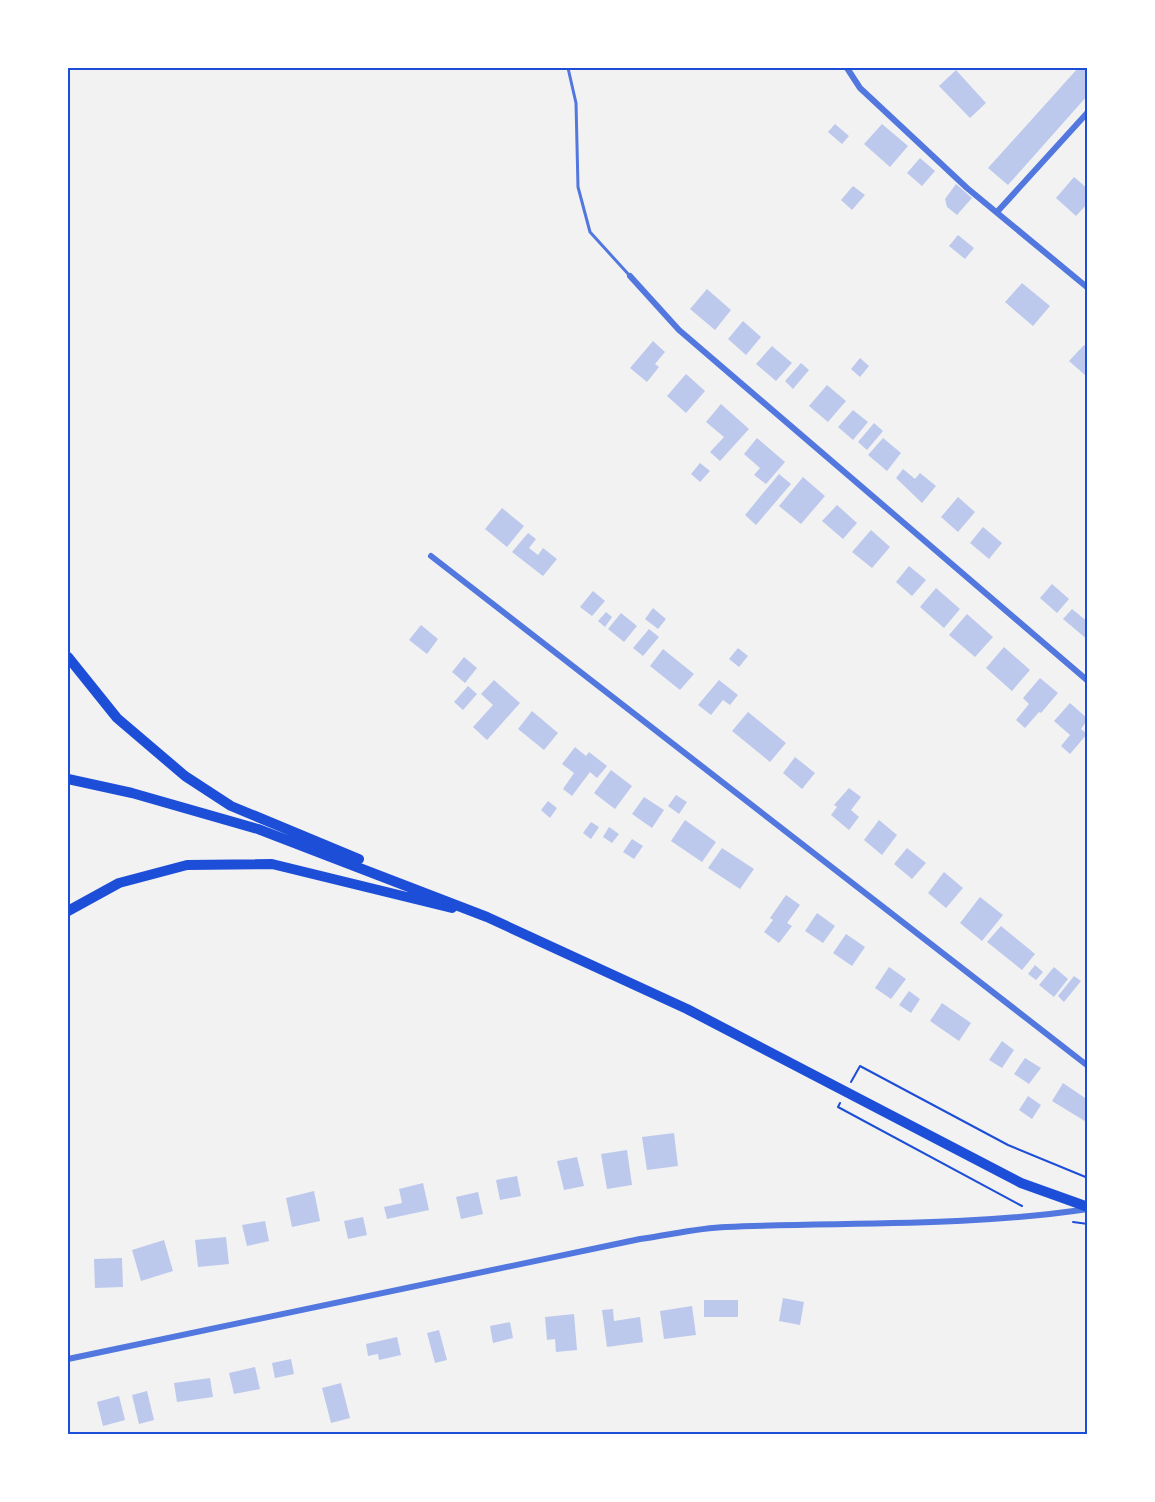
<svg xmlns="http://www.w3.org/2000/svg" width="1155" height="1502" viewBox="0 0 1155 1502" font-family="'Exo 2',sans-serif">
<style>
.building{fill:#bdc9ec}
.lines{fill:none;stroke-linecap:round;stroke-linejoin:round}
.path{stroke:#1d4ed8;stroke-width:2}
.service{stroke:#5277de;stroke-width:3}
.minor{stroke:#5277de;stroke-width:6}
.primary{stroke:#1d4ed8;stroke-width:10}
.neatline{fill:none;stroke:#1d4ed8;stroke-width:2}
</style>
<rect width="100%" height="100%" fill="#f2f2f2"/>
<path class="building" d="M1078,68H1088V95L1008,185L988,168Z
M956,70L986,103L970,118L939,86Z
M835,124L849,136L842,144L828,132Z
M882,124L908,146L890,167L864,144Z
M920,158L935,171L922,186L907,173Z
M1074,177L1088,189V203L1076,216L1056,198Z
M956,184L972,198L957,215L947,207L945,199Z
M853,186L865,195L852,210L841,200Z
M958,235L974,248L965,259L949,246Z
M1022,283L1050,306L1033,326L1005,302Z
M707,289L731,310L715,330L690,309Z
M743,321L761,337L746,355L728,339Z
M653,341L665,352L655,364L659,367L647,382L630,368Z
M1084,345L1088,348V372L1085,375L1069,361Z
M772,346L792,363L776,381L756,364Z
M860,358L869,366L860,377L851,369Z
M801,363L809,370L793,389L785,381Z
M686,374L705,391L686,413L667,396Z
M827,385L846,401L828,422L809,406Z
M721,404L749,429L720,461L710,452L724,437L706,422Z
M853,410L868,422L853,440L838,427Z
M874,423L883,431L867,450L858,442Z
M757,438L785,462L766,484L754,475L760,468L744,454Z
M883,438L901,453L887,471L868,455Z
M700,463L710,471L700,482L691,474Z
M903,469L915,479L920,473L936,486L922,503L896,478Z
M779,474L791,484L756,525L745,515Z
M803,477L825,496L801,524L779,506Z
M958,497L975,512L958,532L941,517Z
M837,505L857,523L843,539L822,521Z
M502,508L524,526L507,547L485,529Z
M983,527L1002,543L989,559L970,543Z
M871,530L890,547L872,568L852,552Z
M528,533L536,539L529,548L538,555L543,548L557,559L543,576L512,552Z
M909,566L926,580L912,596L896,582Z
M1052,584L1069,599L1057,613L1040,598Z
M936,588L960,609L944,628L920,607Z
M593,591L605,601L592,616L580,607Z
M653,608L666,619L658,629L645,619Z
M1072,609L1088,622V640L1063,619Z
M606,612L612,617L605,627L598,621Z
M621,613L637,626L624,642L608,629Z
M967,614L993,637L975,657L949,635Z
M421,625L438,639L427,654L409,640Z
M649,629L659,637L643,656L633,648Z
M1004,647L1030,670L1012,691L986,668Z
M738,648L748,656L739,667L729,659Z
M663,649L694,674L680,690L650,666Z
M464,657L477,668L465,683L452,672Z
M1040,678L1058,693L1041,713L1039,712L1025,728L1016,720L1029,704L1023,698Z
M494,680L520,703L487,740L473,727L493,705L481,694Z
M719,680L738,695L730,705L723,700L711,715L698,705Z
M468,686L477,694L463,710L454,702Z
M1070,703L1088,719L1081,729L1087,734L1070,754L1061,746L1070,735L1054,721Z
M532,711L558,733L544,750L518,729Z
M748,712L786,743L770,762L732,731Z
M575,747L586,756L589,752L607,766L597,778L590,772L572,796L563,789L574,773L562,764Z
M795,757L815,773L802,789L783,773Z
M611,770L632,786L615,809L594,793Z
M849,788L861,797L851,810L859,817L849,830L831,815L837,807L834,805Z
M676,795L687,802L679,814L668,806Z
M644,797L664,810L652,828L632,814Z
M548,801L557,808L550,818L541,810Z
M685,820L716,842L702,862L671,841Z
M879,820L897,835L882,855L864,840Z
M591,822L599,827L591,839L583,833Z
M609,827L619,834L612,843L603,837Z
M632,839L643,846L634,859L623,852Z
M722,848L754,869L740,889L708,868Z
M907,848L926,863L912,879L894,864Z
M944,872L963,888L946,908L928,893Z
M786,895L800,905L787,923L792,926L779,943L764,932L773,920L770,918Z
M980,897L1003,915L982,941L960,923Z
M817,913L835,926L823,943L805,931Z
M1001,926L1035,954L1022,970L987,942Z
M846,934L865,947L852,966L833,953Z
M1035,965L1043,972L1036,980L1028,974Z
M889,967L906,979L891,999L875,988Z
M1054,967L1068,979L1054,997L1039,985Z
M1074,976L1081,981L1064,1002L1058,996Z
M909,991L920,999L911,1013L899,1005Z
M942,1003L971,1023L959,1041L930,1021Z
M1002,1041L1014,1050L1002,1068L989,1060Z
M1025,1058L1041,1068L1029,1084L1014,1074Z
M1063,1083L1088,1100V1123L1052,1101Z
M1028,1096L1041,1105L1032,1119L1019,1110Z
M674,1133L678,1166L647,1170L642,1137Z
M627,1150L632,1185L607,1189L601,1154Z
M577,1157L584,1186L564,1190L557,1161Z
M517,1176L521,1196L500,1200L496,1180Z
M423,1183L429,1210L387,1219L384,1207L402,1203L399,1189Z
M314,1191L320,1221L292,1227L286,1198Z
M478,1192L483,1214L461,1219L456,1197Z
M363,1217L367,1235L348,1239L344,1221Z
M265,1221L269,1241L247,1246L242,1225Z
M226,1237L229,1264L198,1267L195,1240Z
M164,1240L173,1271L141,1281L132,1250Z
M122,1258L123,1287L95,1288L94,1259Z
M783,1298L804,1302L800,1325L779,1321Z
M704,1300H738V1317H704Z
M692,1306L696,1335L664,1339L660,1311Z
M613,1309L614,1321L640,1317L643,1342L607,1347L602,1310Z
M574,1314L577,1350L556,1352L555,1339L547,1340L545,1317Z
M510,1322L513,1338L493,1343L490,1326Z
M439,1330L447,1360L435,1363L427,1333Z
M397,1337L401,1355L379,1360L378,1354L368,1356L366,1344Z
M291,1359L294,1374L275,1378L272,1363Z
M255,1367L260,1389L234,1394L229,1373Z
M210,1378L213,1397L177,1402L174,1383Z
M341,1383L350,1418L331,1423L322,1388Z
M147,1391L154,1420L139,1424L132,1395Z
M119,1396L125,1420L103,1426L97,1402Z"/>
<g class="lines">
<path class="path" d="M851,1082L860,1066L1008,1145L1088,1178
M840,1103L838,1107L1022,1206
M1073,1222L1088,1224"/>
<path class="service" d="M568,68L576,103L578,187L590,232L630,276"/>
<path class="minor" d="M847,68L860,88L967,188L1088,288
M997,212L1088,112
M630,276L679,330L1088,681
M431,556L1088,1066
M68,1359L640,1239C669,1235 698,1228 726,1227C847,1222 968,1227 1088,1209"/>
<path class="primary" d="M68,657L117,718L185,776L231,806L359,859
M68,779L132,793L258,829L487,917L687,1009L1021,1183L1088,1207
M68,911L119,883L187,865L272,864L452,908"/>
</g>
<rect width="1155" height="1502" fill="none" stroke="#ffffff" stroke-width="138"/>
<rect x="69" y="69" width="1017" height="1364" class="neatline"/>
</svg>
